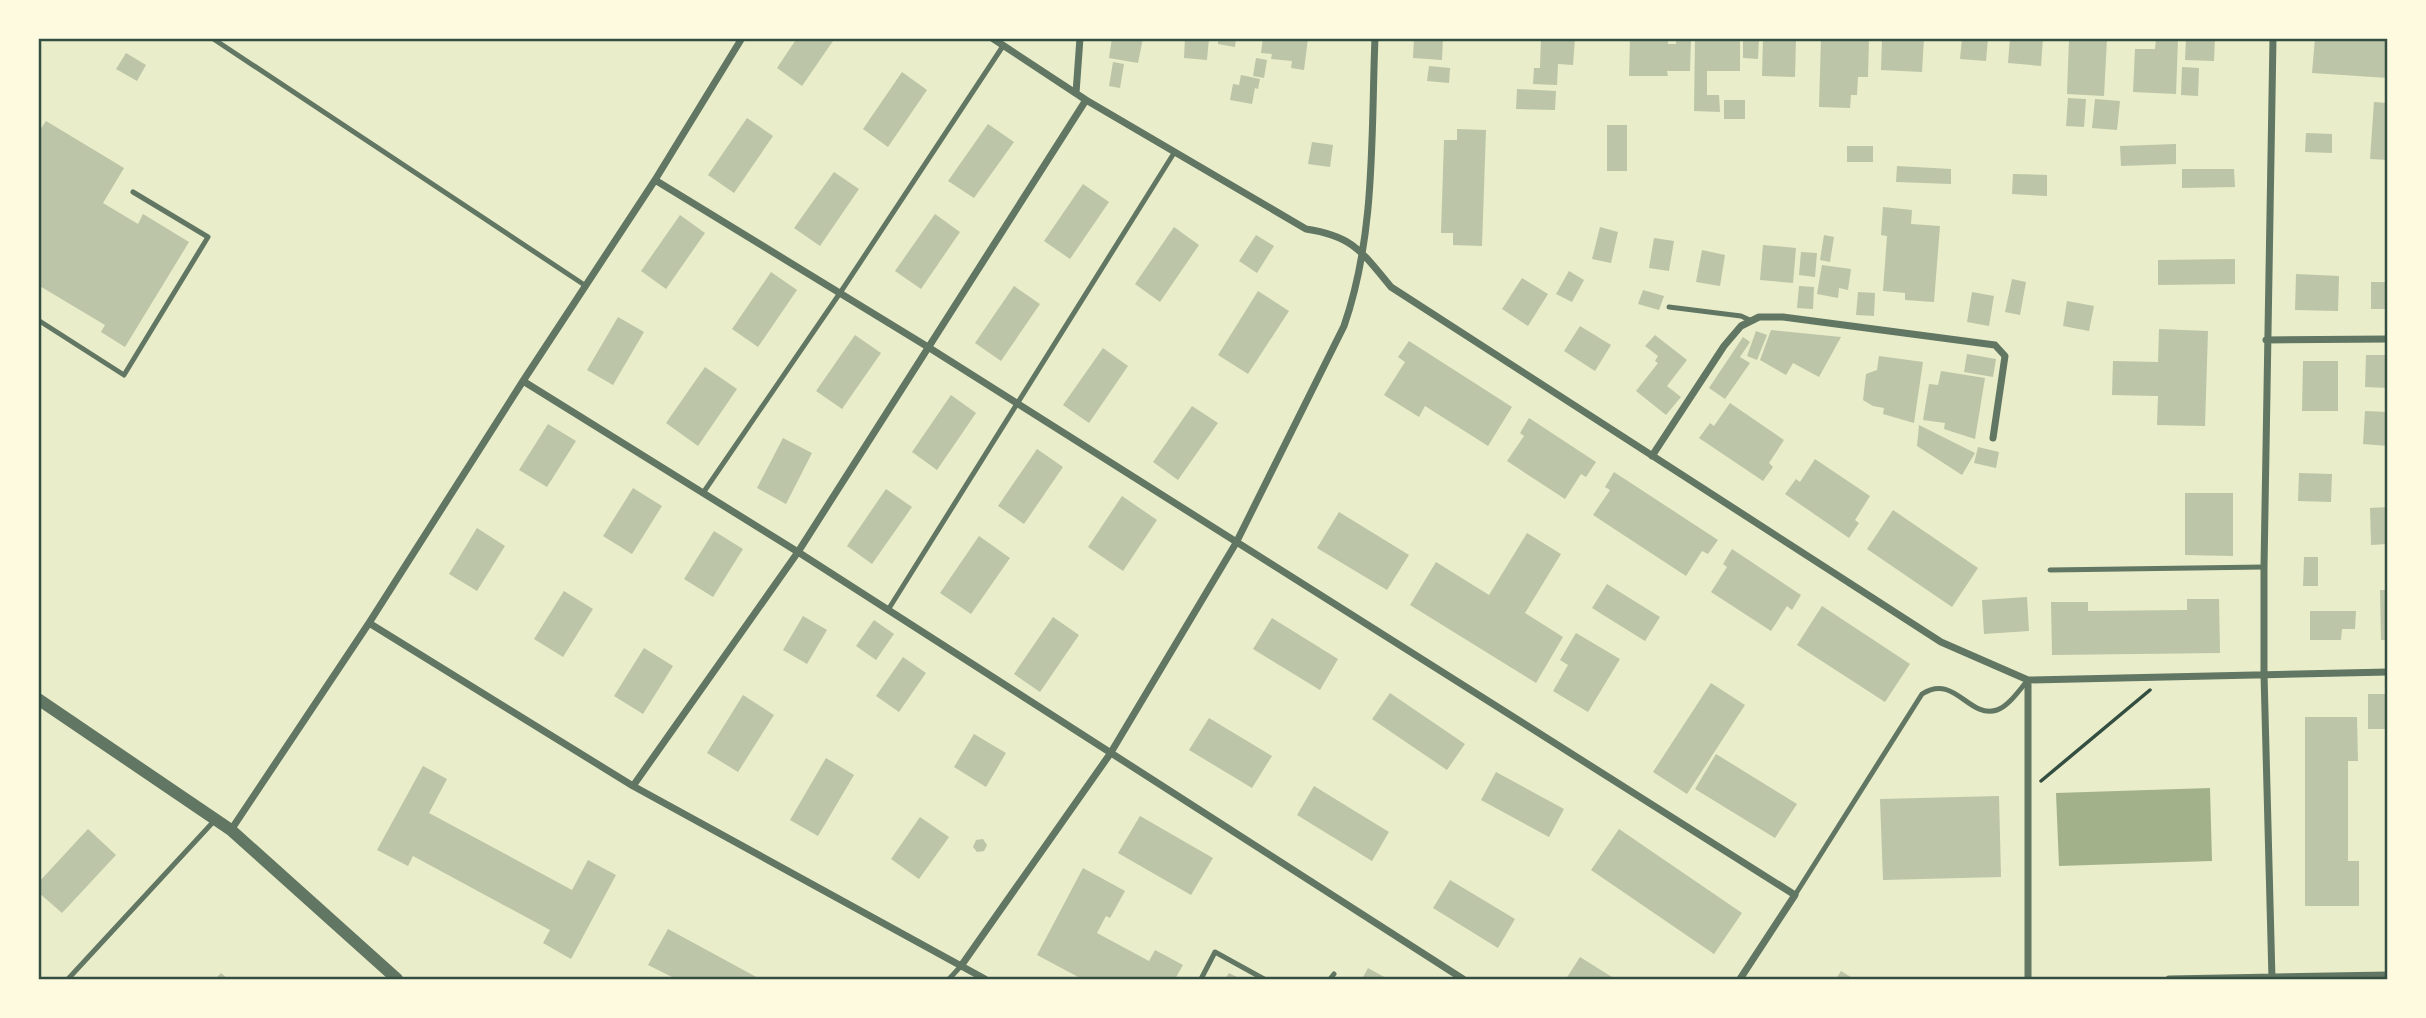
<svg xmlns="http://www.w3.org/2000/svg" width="2426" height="1018" viewBox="0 0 2426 1018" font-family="'Source Sans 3',sans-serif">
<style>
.water{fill:#a3b18a}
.building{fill:#bcc5a7}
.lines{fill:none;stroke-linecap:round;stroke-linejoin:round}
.path{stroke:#344e41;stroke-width:3.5}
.service{stroke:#617663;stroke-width:5}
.minor{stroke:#617663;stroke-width:7}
.tertiary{stroke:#617663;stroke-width:12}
.neatline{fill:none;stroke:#344e41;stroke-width:2.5}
</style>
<rect width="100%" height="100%" fill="#e9edc9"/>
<path class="water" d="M2210,788L2212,861L2059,866L2056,793Z"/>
<path class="building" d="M797,38H835L802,86L777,68Z
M1112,38H1143L1138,63L1109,58Z
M1185,38H1209L1207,60L1184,58Z
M1218,38H1236L1235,47L1218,44Z
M1263,38H1308L1304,70L1291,68L1292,61L1271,59L1272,54L1261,53Z
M1414,38H1443L1442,60L1413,58Z
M1541,38H1575L1573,65L1558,64L1557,85L1533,84L1534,68H1540Z
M1630,38H1668V44H1676V38H1691L1690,71H1667L1668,76H1629Z
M1695,38H1740V71H1707V95H1719L1720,112L1694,111Z
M1743,38H1759L1758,59L1743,58Z
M1763,38H1796L1795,77L1762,76Z
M1821,38H1869L1868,77H1858L1857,95H1851L1850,108L1819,107Z
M1882,38H1924L1922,72L1881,70Z
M1962,38H1988L1986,61L1960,59Z
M2010,38H2043L2041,66L2008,63Z
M2069,38H2107L2104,96L2067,94Z
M2156,38H2178L2176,94L2133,92L2135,49H2155Z
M2186,38H2215L2214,61L2185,60Z
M2315,38L2388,40V78L2312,73Z
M126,53L146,65L137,81L116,69Z
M1256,58L1267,60L1264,78L1253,76Z
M1113,62L1124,64L1120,88L1109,86Z
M1429,66L1450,68L1449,83L1427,81Z
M2182,67L2199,68L2198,96L2181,95Z
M902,72L927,90L888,147L863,129Z
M1241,75L1260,79L1258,89L1255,88L1252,104L1230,100L1233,84L1239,85Z
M1517,89L1556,91L1555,110L1516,109Z
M2068,98L2086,99L2084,127L2066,126Z
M2095,99L2120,101L2117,130L2092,128Z
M1724,100H1745V119H1724Z
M2374,102L2388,103V160L2370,159Z
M747,118L773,136L734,193L708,175Z
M46,121L124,168L103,203L138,224L143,214L189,242L125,347L101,332L105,325L38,285V133Z
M988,124L1014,142L974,198L948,181Z
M1607,125H1627V171H1607Z
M1457,129L1486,130L1482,246L1453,245V233H1441L1444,140H1457Z
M2306,133L2332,134V153L2305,152Z
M1312,142L1333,145L1330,167L1308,164Z
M2176,144V164L2121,166L2120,146Z
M1847,146H1873V162H1847Z
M1897,166L1951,169V184L1896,182Z
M2182,169H2234L2235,187L2182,188Z
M834,172L859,189L820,246L794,228Z
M2013,174L2047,175V196L2012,194Z
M1083,184L1109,202L1070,259L1044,241Z
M1883,207L1912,210L1911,224L1940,226L1934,302L1905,300V293L1883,291L1887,236L1881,235Z
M935,214L960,232L921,289L895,271Z
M680,215L705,233L666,289L641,271Z
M1174,227L1199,245L1160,302L1135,284Z
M1600,227L1618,232L1611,263L1592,259Z
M1256,235L1274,246L1257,273L1239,261Z
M1824,235L1834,237L1830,262L1820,260Z
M1654,238L1674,241L1669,271L1649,268Z
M1763,245L1796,248L1793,283L1760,280Z
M1702,250L1725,255L1720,286L1696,282Z
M1801,252L1817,253L1815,277L1799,275Z
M2235,259V284L2158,285V260Z
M1822,265L1851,269L1848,290L1839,288L1838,298L1817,294Z
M1569,271L1584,280L1572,302L1556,294Z
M771,272L797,290L758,347L732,329Z
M2296,274L2339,276L2338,311L2295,310Z
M1522,278L1548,294L1528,326L1502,309Z
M2012,279L2026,282L2020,315L2005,312Z
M2371,282H2388V309H2371Z
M1014,286L1040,304L1001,361L975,343Z
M1799,286L1814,287L1813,309L1797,308Z
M1643,290L1664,296L1659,310L1638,304Z
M1258,291L1289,311L1248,374L1218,355Z
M1858,292L1875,293L1874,316L1856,315Z
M1972,292L1994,296L1989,326L1967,322Z
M2067,301L2094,306L2089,331L2063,326Z
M618,317L644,332L613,385L587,370Z
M1580,326L1611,345L1595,371L1564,351Z
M2159,329L2208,331L2205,426L2157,425L2158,396L2112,395L2113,361L2158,362Z
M1771,330L1841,337L1819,377L1793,363L1786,375L1760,360Z
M1756,331L1767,335L1757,360L1747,356Z
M855,335L881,353L842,409L816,391Z
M1655,335L1687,360L1667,386L1681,397L1666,415L1636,391L1658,363L1655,361L1658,356L1645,346Z
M1743,337L1750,342L1740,357L1750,363L1725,399L1709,388Z
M1409,341L1512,407L1488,446L1425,406L1419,417L1384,395L1405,362L1398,357Z
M1103,348L1128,366L1089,423L1063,405Z
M1967,354L1996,359L1993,377L1964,372Z
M2366,355H2388V388L2365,387Z
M1879,356L1923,362L1914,423L1883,414L1884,408L1873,406L1863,400L1866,374L1877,370Z
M2303,361H2338V411H2302Z
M705,367L737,389L698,446L666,423Z
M1941,371L1985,378L1975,439L1944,429L1945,423L1923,420L1929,384L1938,385Z
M951,395L976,413L937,470L912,452Z
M1730,403L1784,440L1769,463L1773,467L1763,481L1699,438L1710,423L1714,426Z
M1192,406L1218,423L1178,480L1153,462Z
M2365,411L2388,412V446L2363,444Z
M1529,418L1596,462L1586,477L1581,474L1565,499L1507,461L1524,436L1520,433Z
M548,424L576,441L547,487L519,470Z
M1919,425L1975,453L1962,475L1917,446Z
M783,438L812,453L786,504L757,488Z
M1978,447L1999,452L1996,468L1974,463Z
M1037,449L1063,467L1024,524L998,506Z
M1815,459L1870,496L1855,520L1859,523L1849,538L1785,494L1796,479L1800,482Z
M1614,472L1718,540L1708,554L1702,551L1686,576L1593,515L1610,490L1605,487Z
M2299,473L2332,474L2331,502L2298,501Z
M633,488L662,506L632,554L603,536Z
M886,489L912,507L872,564L847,546Z
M2185,493H2233V556L2185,555Z
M1122,496L1157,520L1123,571L1088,547Z
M2388,507L2387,544L2371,545L2370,508Z
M1893,510L1978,568L1952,607L1867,549Z
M1339,512L1409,555L1387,590L1317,548Z
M477,528L505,546L477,591L449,574Z
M714,531L743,549L713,597L684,579Z
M1527,533L1561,554L1525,613L1563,637L1536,683L1410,605L1436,562L1489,595Z
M979,536L1010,558L971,614L940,593Z
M1732,549L1801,595L1792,610L1787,606L1771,631L1711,592L1727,567L1723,564Z
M2304,557H2318V586H2303Z
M1607,584L1660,617L1645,641L1592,608Z
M2380,590H2388V640H2381Z
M564,591L593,609L563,657L534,639Z
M2027,597L2029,631L1984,634L1982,600Z
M2187,599H2219L2220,653L2052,655L2051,602H2088V611L2187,610Z
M1822,606L1910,664L1885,702L1797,645Z
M2310,611H2356L2355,629H2342L2341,640H2310Z
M803,616L827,630L807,664L783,650Z
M1053,617L1079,635L1040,692L1014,674Z
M1272,618L1338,659L1320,690L1253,649Z
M874,620L894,634L876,660L856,646Z
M1576,633L1620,659L1588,712L1553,691L1568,665L1560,660Z
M644,648L673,666L643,714L614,696Z
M903,657L926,673L899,712L876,696Z
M1711,683L1745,705L1687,794L1653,772Z
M1390,693L1465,744L1447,770L1372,719Z
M2368,694H2388V729H2368Z
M743,695L774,715L738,772L707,753Z
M2305,717H2357L2358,761H2348V861H2359V906H2305Z
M1209,718L1272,756L1252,788L1189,750Z
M974,734L1006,753L986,787L954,767Z
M1716,754L1797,804L1775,838L1695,789Z
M826,758L854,775L818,836L790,820Z
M423,766L447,779L429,813L572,890L588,860L616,875L571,959L543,943L550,930L413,856L408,866L377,850Z
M1496,772L1564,809L1549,837L1481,800Z
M1314,786L1389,832L1372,861L1297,815Z
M1999,796L2001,877L1883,880L1880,799Z
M1140,816L1213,858L1191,895L1118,853Z
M920,817L949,837L919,879L891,859Z
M88,829L116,855L62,913L38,892V883Z
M1619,829L1742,913L1714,954L1591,870Z
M983,839L987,845L984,851L977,852L973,847L976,840Z
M1083,868L1125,891L1110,918L1106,916L1097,933L1149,961L1155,950L1183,965L1175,979H1082L1037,955Z
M1450,880L1515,919L1498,948L1433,908Z
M668,929L760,979H676L648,965Z
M1580,957L1615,979H1566Z
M1368,968L1388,979H1362Z
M1841,971L1854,979H1836Z
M221,973L228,979H215Z
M1229,973L1241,979H1225Z"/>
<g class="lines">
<path class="path" d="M2041,781L2150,690"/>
<path class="service" d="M212,38L586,286
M1669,307L1741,316L1752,321
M38,320L124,375L208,237L133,192
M703,493L840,293L1003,46
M2050,570L2264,567
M888,610L1174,153
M1795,895L1922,694C1955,673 1968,719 1997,710C2009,706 2020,689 2028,680
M68,979L215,820
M949,979L961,966
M1201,979L1215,952L1264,979
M1330,979L1334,974"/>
<path class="minor" d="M992,38L1086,100L1306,229C1353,236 1362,252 1391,287L1941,642L2028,680L2388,672
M1076,93L1080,38
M655,180L928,347L1795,895L1740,979
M2266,340L2388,339
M523,381L798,552L1463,979
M1652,456L1724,346L1741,326L1759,317H1783L1995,345L2005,356L1993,438
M369,623L633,786L985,979
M2028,680V979
M633,786L798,552L1086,100
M231,830L369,623L523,381L655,180L742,38
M961,966L1110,754L1236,543L1344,326C1376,234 1371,134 1375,38
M2169,979L2388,975
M2272,979L2264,674V567L2273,38"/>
<path class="tertiary" d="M38,699L231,830L397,979"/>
</g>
<rect width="2426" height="1018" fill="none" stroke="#fefae0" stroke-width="80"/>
<rect x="40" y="40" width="2346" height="938" class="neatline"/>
</svg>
